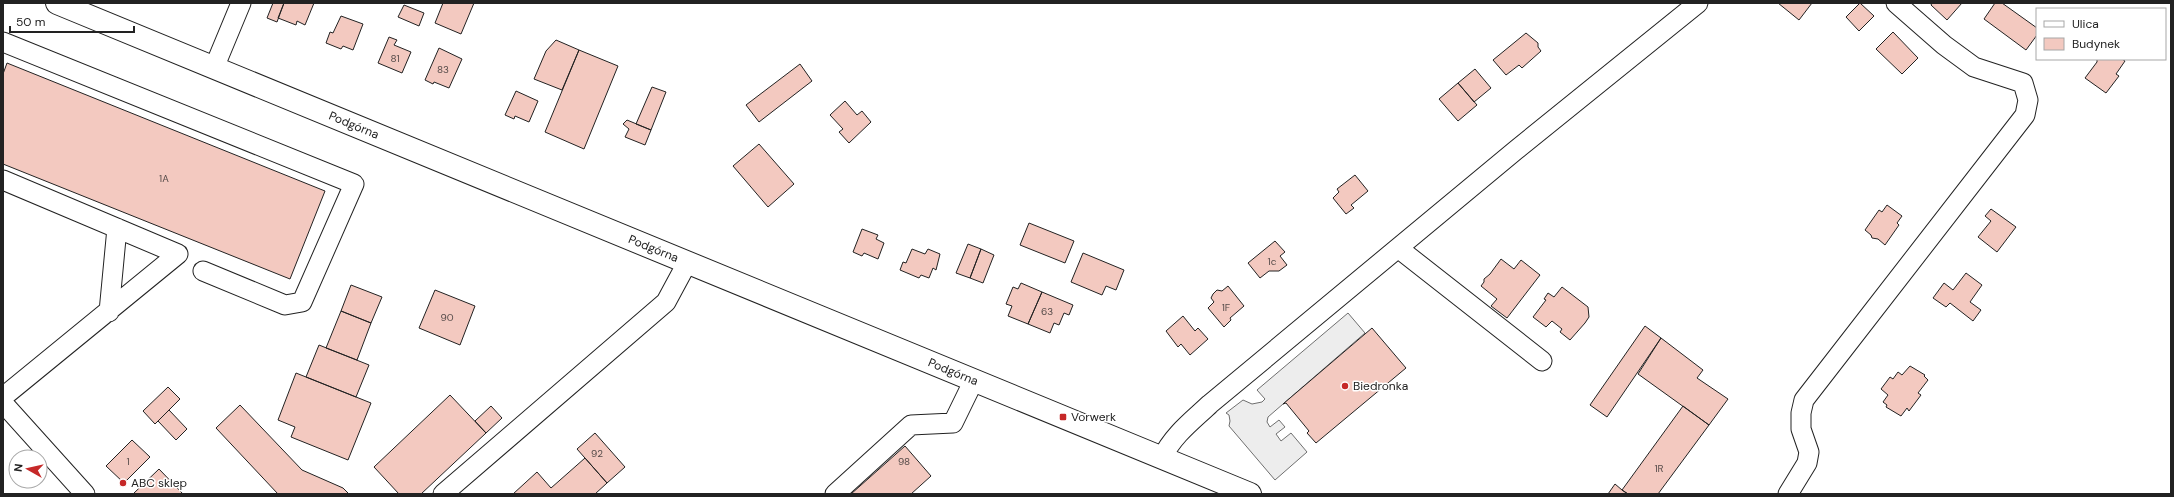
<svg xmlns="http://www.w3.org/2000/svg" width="2174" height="497" viewBox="0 0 2174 497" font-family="'DM Sans',sans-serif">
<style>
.parking{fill:#ededed;stroke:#6f6f6f}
.building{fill:#f3c9c0;stroke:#222}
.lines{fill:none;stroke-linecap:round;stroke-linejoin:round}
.minor-casing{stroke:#222;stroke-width:21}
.major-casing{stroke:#222;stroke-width:24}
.minor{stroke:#fff;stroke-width:19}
.major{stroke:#fff;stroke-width:22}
.poi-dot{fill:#c62828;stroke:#fff;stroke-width:1.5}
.labels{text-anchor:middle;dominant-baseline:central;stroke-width:3;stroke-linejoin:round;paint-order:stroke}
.number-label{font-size:10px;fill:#564c4a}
.street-label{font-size:12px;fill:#222;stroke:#fff}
.poi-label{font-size:12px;fill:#222;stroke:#fff;text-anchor:start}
</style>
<rect width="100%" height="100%" fill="#fff"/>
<path class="parking" d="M1348,313L1365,333L1268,417L1267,422L1270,427L1279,420L1285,427L1276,434L1281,441L1291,433L1307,452L1275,480L1229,426L1230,421L1229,415L1226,413L1243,400L1252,404L1262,402L1265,399L1257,390Z"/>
<path class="building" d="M273,3H284L277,22L267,18Z
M284,3H314L305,25L297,21L296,25L278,18Z
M443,3H474L461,34L435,23Z
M1778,3H1812L1799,20Z
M1860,3L1874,16L1859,31L1846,17Z
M1932,3H1962L1947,20L1931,5Z
M1995,3H2002L2037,28V35L2026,50L1984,19Z
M404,5L424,13L419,26L398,17Z
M341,16L363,24L353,50L343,46L341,49L326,43L330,32L333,33Z
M1893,32L1918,58L1902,74L1876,49Z
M1526,33L1538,43V47L1541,51L1522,68L1519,65L1506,75L1493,60Z
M389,37L397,40L394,45L411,52L402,73L378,63Z
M556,40L579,50L562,90L534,79L546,51Z
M439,48L462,59L449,88L434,82L433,84L425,80Z
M579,50L618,66L584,149L545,132Z
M2097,59H2122L2125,61L2116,74L2119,76L2106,93L2085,78L2097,62Z
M7,63L325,191L290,279L3,164V74Z
M800,64L812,81L759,122L746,105Z
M1475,69L1491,88L1474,102L1458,83Z
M1458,83L1477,105L1458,121L1439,99Z
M652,87L666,92L651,130L636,124Z
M516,91L538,101L529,122L515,116L514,119L505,115Z
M845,101L857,115L862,111L871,122L849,143L839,132L843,129L830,115Z
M627,120L651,130L645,145L625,137L629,129L623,124Z
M759,144L794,184L768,207L733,166Z
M1355,175L1368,191L1351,205L1354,208L1346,214L1333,198L1339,192L1337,189Z
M1887,205L1902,216L1897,223L1899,225L1885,245L1878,239L1872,238L1871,235L1865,230L1879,210L1882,212Z
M1991,209L2016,227L1997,252L1978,237L1991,221L1985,216Z
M1029,223L1074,241L1065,263L1020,245Z
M862,229L878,235L876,239L884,243L878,259L864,253L862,256L853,252Z
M1275,241L1285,252L1280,256L1287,265L1279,271H1269L1260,278L1248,263Z
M968,244L981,249L970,278L956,273Z
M912,249L925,254L928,249L940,254L936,270L933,268L929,278L921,275L919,278L900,270L903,262L906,263Z
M981,249L994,255L983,283L970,278Z
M1083,253L1124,270L1116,290L1106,286L1102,295L1071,282Z
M1501,259L1514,269L1521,260L1540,275L1507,318L1491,306L1497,299L1481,286L1484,282V279L1490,274Z
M1966,273L1982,285L1970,302L1981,310L1973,321L1950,303L1946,307L1933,298L1944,283L1953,290Z
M1021,283L1042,292L1028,324L1008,316L1012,306L1006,304L1013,287L1018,289Z
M351,285L382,297L371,323L341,311Z
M1228,286L1244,306L1230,318L1231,320L1224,327L1208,308L1214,302L1211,298L1213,294L1217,290L1222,291Z
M1562,287L1588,307L1589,317L1585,323L1570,340L1560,332L1562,329L1552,321L1546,327L1533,317L1546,300L1544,299L1548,293L1554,297Z
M435,290L475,306L460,345L419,328Z
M1042,292L1073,305L1069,315L1064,313L1059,325L1054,323L1050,333L1028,324Z
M341,311L371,323L357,360L326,348Z
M1183,316L1195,331L1198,328L1208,339L1190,355L1181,344L1178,347L1166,331Z
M1645,326L1661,338L1607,417L1590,405Z
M1372,328L1406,368L1316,443L1307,433L1309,431L1286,403L1283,404Z
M1661,338L1703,370L1697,378L1728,399L1709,425L1638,374Z
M319,345L369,365L356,397L306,377Z
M1910,366L1925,375L1924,376L1928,380L1918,393L1921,395L1909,411L1907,408L1901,416L1886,407L1887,405L1883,402L1888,395L1881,389L1890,377L1893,379L1898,372L1902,375Z
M296,373L371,403L348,460L291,437L295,427L278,420Z
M168,387L180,399L155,424L143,411Z
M450,395L486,433L421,494H399L374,467Z
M240,405L302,470L343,488L349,494H278L216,428Z
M491,406L502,418L486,433L475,421Z
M1683,406L1709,425L1658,494H1628L1622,490Z
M169,410L187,429L176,440L158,421Z
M595,433L625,467L607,483L577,449Z
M132,440L150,457L124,483L106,466Z
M905,446L931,476L911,494H851Z
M585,458L607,483L595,494H513L537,472L551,488Z
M159,469L183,494H133Z
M1615,484L1622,490L1628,494H1608Z"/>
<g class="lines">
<g class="minor-casing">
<path id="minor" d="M3,42L354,184L302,302L285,305L203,271
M214,68L241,3
M3,180L178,254L3,397
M1398,248L1542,361
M109,312L117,228
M3,403L85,494
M1162,458C1173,435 1192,421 1210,404L1516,150L1698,3
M443,494L666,302L687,263
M835,494L911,425L953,423L974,380
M1788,494L1807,463L1809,452L1801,429V413L1804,400L2025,115L2028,100L2023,83L1974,67L1944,45L1896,3"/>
</g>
<g class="major-casing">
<g id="major">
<path id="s1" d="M57,3L1250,494"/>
</g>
</g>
<use href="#minor" class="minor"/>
<use href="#major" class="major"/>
</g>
<g class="poi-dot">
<circle cx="1345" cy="386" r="4"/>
<rect x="1059" y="413" width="8" height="8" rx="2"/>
<circle cx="123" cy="483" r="4"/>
</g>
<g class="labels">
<g class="number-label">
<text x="395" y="58">81</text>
<text x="443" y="69">83</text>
<text x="164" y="178">1A</text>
<text x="1272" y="261">1c</text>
<text x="1226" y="307">1F</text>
<text x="1047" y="311">63</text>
<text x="447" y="317">90</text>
<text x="597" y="453">92</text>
<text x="128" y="461">1</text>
<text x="904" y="461">98</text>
<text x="1659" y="468">1R</text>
</g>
<g class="street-label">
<text stroke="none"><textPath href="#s1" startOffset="321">Podgórna</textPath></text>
<text stroke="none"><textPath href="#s1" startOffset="645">Podgórna</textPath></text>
<text stroke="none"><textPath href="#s1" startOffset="969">Podgórna</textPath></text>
</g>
<g class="poi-label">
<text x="1353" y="386">Biedronka</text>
<text x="1071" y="417">Vorwerk</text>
<text x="131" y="483">ABC sklep</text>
</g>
</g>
<rect width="2174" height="497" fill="none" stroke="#222222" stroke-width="8"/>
<rect x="2036" y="8" width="130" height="52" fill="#ffffff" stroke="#a7a7a7"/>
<rect x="2044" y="21" width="20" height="6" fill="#ffffff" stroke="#a7a7a7"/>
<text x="2072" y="28" font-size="12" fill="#222222">Ulica</text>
<rect x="2044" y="38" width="20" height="12" fill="#f3c9c0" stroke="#a7a7a7"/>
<text x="2072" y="48" font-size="12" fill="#222222">Budynek</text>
<g transform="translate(28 469) rotate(278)"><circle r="19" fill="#ffffff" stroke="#a7a7a7"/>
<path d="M0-3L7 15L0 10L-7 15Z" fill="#c62828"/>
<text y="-6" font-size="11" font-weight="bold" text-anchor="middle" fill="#222222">N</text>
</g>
<path d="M10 26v6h124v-6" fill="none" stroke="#222222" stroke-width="2"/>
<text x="16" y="26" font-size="12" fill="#222222" stroke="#ffffff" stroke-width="3" paint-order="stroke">50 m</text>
</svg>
